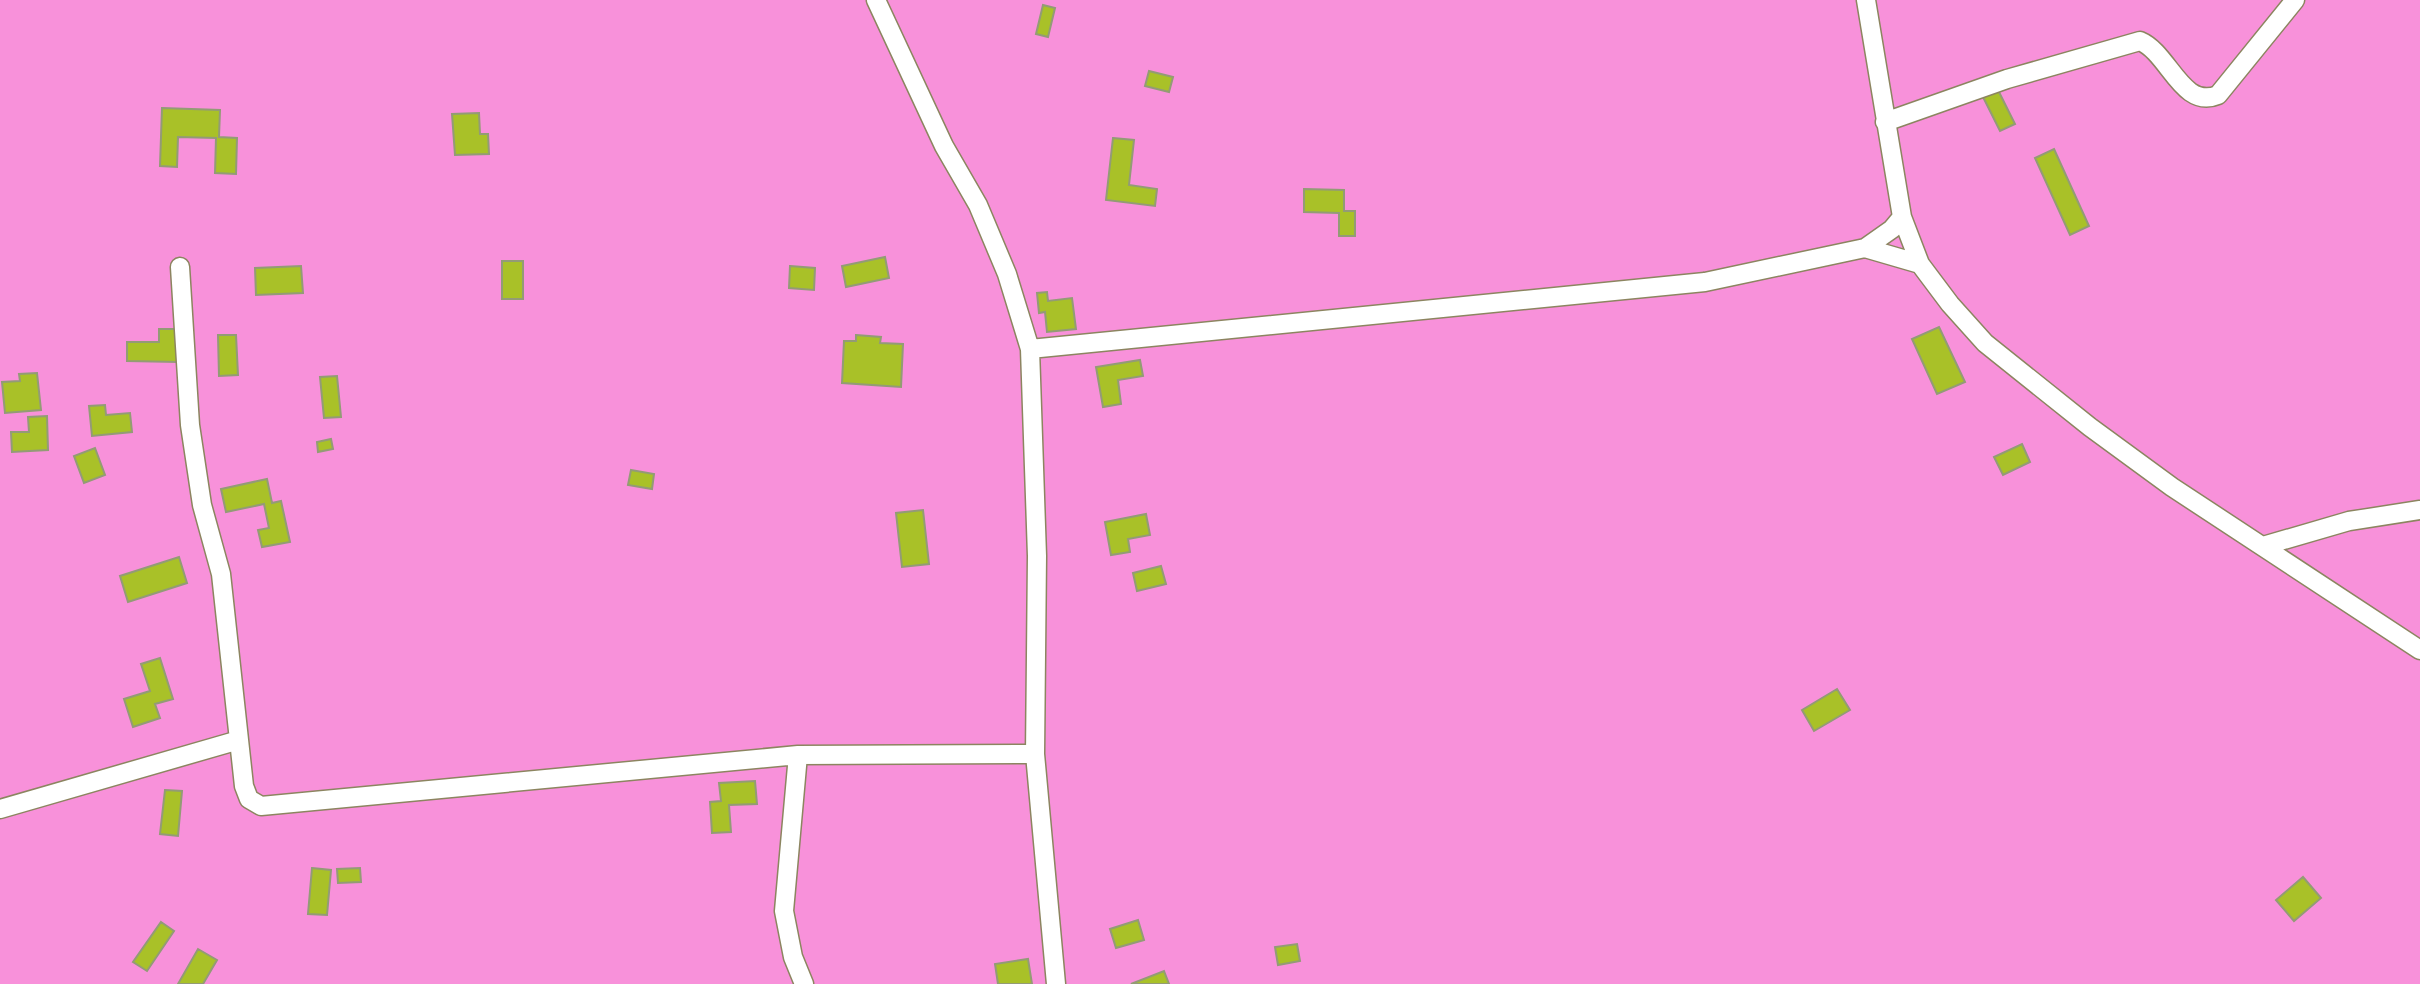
<svg xmlns="http://www.w3.org/2000/svg" width="2420" height="984" viewBox="0 0 2420 984" font-family="Signika,sans-serif">
<style>
.green{fill:#f891da}
.building{fill:#a9c128;stroke:#939b76;stroke-width:2}
.lines{fill:none;stroke-linecap:round;stroke-linejoin:round}
.minor-casing{stroke:#8c8560;stroke-width:21}
.minor{stroke:#fff;stroke-width:18}
</style>
<rect width="100%" height="100%" fill="#dad3ab"/>
<path class="green" d="M0,0H2420V984H0Z"/>
<path class="building" d="M1043,5L1055,8L1048,37L1036,34Z
M1149,71L1173,77L1169,92L1145,86Z
M1997,88L2015,124L2000,131L1982,95Z
M162,108L220,110L219,137L237,138L236,174L215,173L216,138L178,137L177,167L160,166Z
M479,113L480,134H488L489,154L455,155L452,114Z
M1113,138L1134,140L1129,185L1157,189L1155,206L1106,200Z
M2054,149L2089,226L2070,235L2035,158Z
M1304,189L1344,190V211H1355V236H1339V213L1304,212Z
M885,257L889,278L846,287L842,266Z
M502,261H523V299H502Z
M301,266L303,293L256,295L255,268Z
M790,266L815,268L814,290L789,288Z
M1047,292L1048,301L1072,298L1076,329L1047,332L1045,312L1039,313L1037,293Z
M1939,327L1965,382L1937,394L1912,339Z
M159,329H177L178,362L127,361V342H159Z
M218,335H236L238,375L219,376Z
M856,335L881,337L880,343L903,344L901,387L842,383L844,341H856Z
M1140,360L1143,376L1118,380L1121,404L1103,407L1096,367Z
M37,373L41,410L5,413L2,382L20,381L19,374Z
M337,376L341,417L324,418L320,377Z
M105,405L106,415L130,413L132,432L92,436L89,406Z
M47,416L48,450L12,452L11,432H29L28,417Z
M331,439L333,449L318,452L317,442Z
M2022,444L2030,462L2003,475L1994,457Z
M95,448L105,475L84,483L74,456Z
M631,470L654,474L652,489L628,485Z
M267,479L272,503L281,501L290,542L262,547L258,530L269,528L264,504L226,512L221,489Z
M923,510L929,564L902,567L896,513Z
M1146,514L1150,535L1128,539L1130,552L1111,555L1105,522Z
M179,557L187,583L128,602L120,576Z
M1161,566L1166,584L1137,591L1133,573Z
M160,658L173,699L155,704L160,718L133,727L124,699L150,691L141,664Z
M1837,689L1850,710L1814,731L1802,710Z
M755,781L757,804L729,805L731,832L712,833L710,802L721,801L719,783Z
M165,790L182,791L178,836L160,834Z
M312,868L331,870L327,915L308,914Z
M360,868L361,882L338,883L337,869Z
M2303,877L2321,898L2294,921L2276,900Z
M1138,920L1144,940L1116,948L1110,929Z
M161,922L174,931L147,971L133,962Z
M1297,944L1300,961L1278,965L1275,947Z
M198,949L217,960L203,984H178Z
M1028,959L1032,984H998L995,964Z
M1164,971L1169,984H1131Z"/>
<g class="lines">
<g class="minor-casing">
<path id="minor" d="M876,0L944,146L978,205L1007,274L1030,349L1037,556L1035,754L1056,984
M1866,0L1902,217L1920,264L1950,304L1985,343L2090,427L2172,487L2420,650
M1885,122L2007,79L2140,41C2169,53 2182,110 2218,95L2295,0
M1865,248L1892,229L1902,217
M180,267L190,425L202,505L221,574L244,786L249,799L261,806L798,755L1035,754
M1030,349L1705,282L1865,248L1920,264
M2263,546L2349,521L2420,510
M798,755L784,911L793,957L804,984
M0,809L239,740"/>
</g>
<use href="#minor" class="minor"/>
</g>
</svg>
